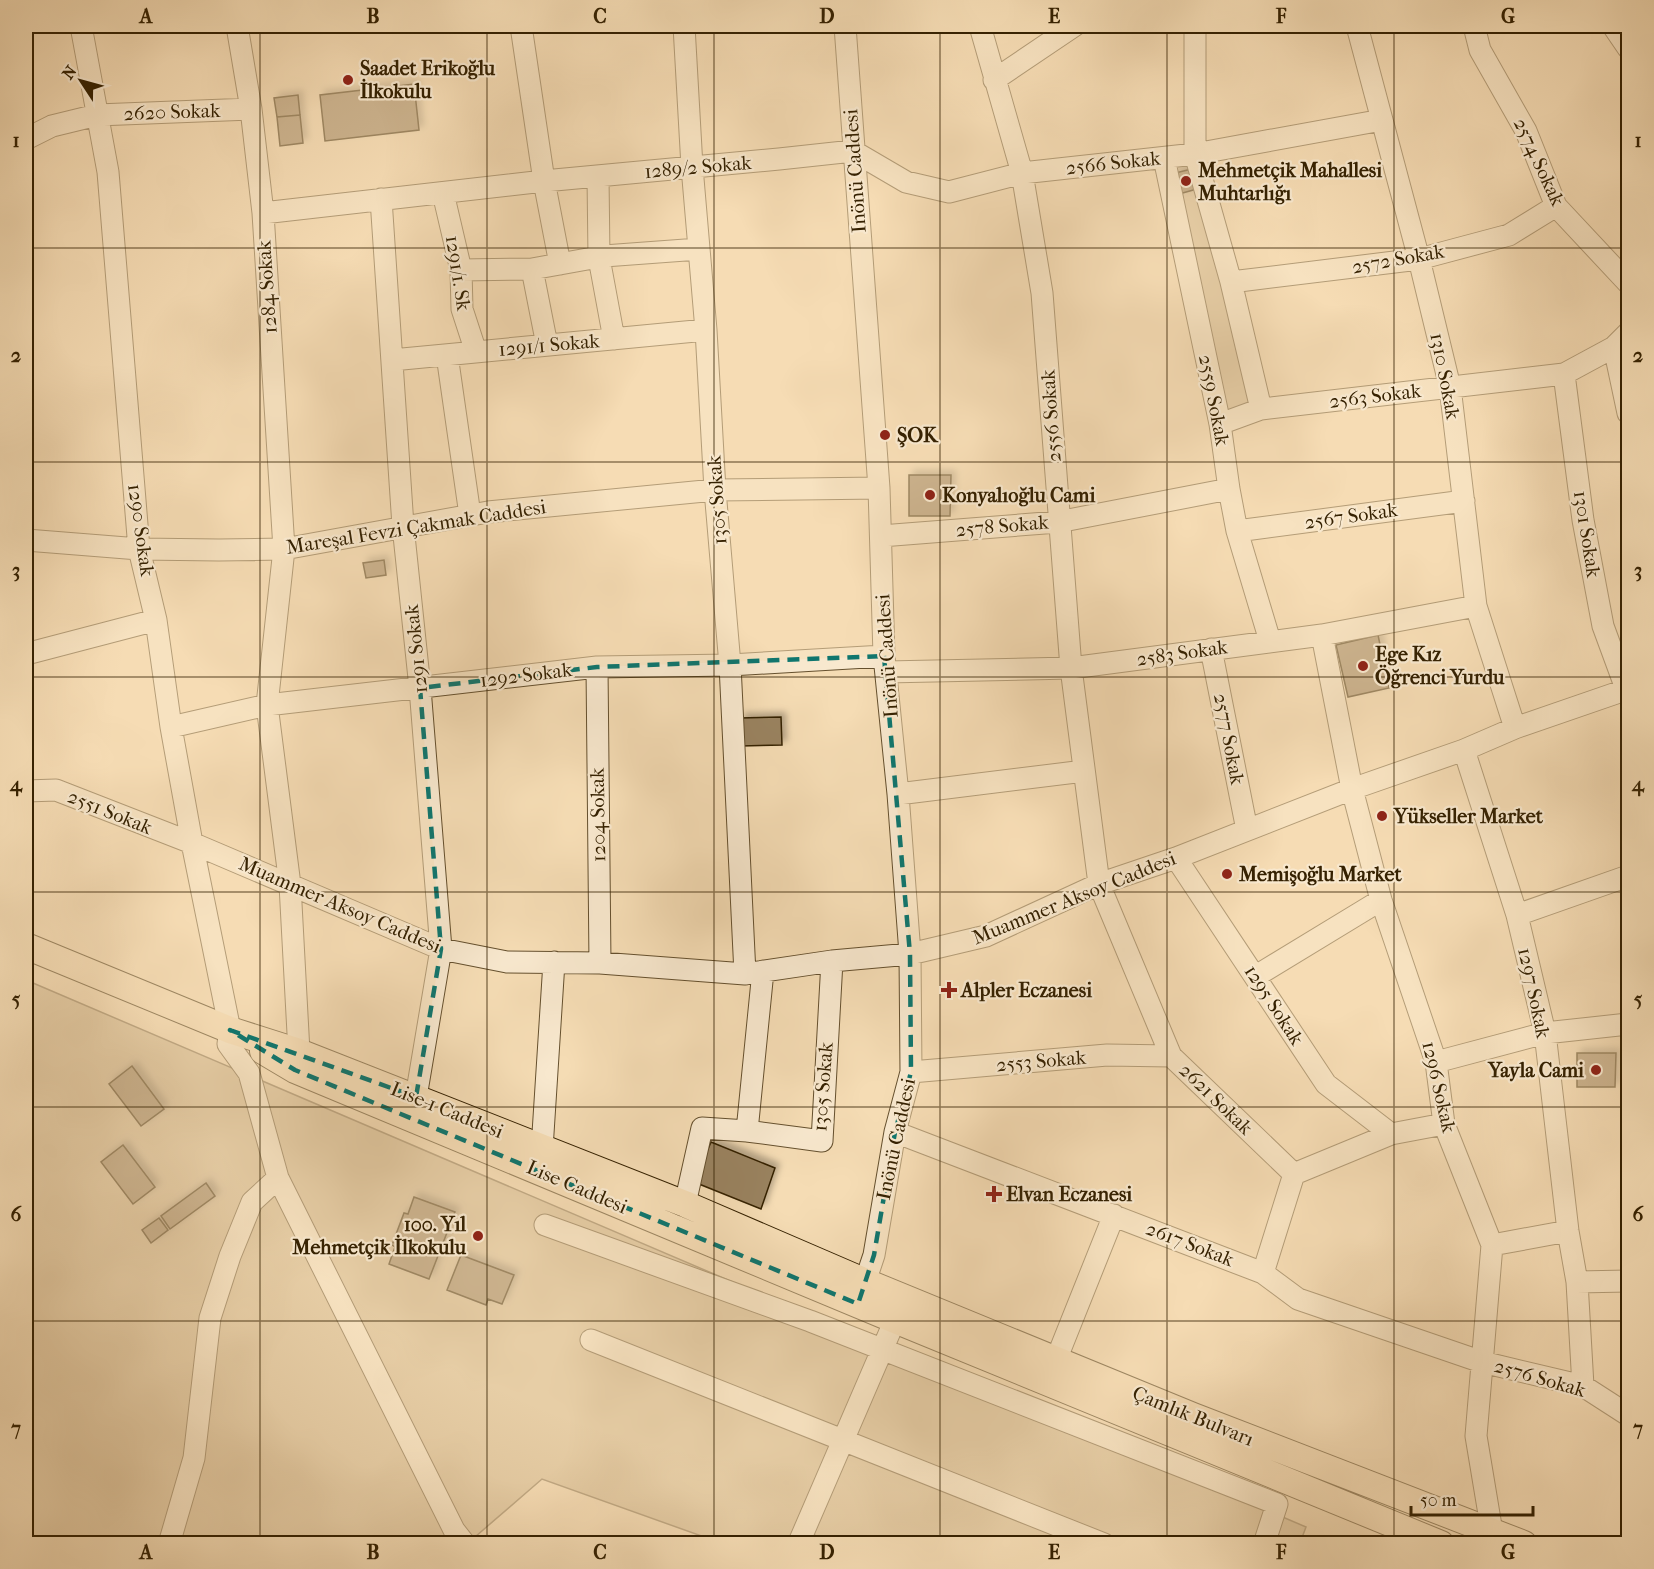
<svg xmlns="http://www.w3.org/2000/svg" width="1654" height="1569" viewBox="0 0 1654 1569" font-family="'IM FELL French Canon',serif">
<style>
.green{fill:#d4bc96;stroke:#846e4c;stroke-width:1.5}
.building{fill:#99825e;stroke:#352101;stroke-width:1.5;filter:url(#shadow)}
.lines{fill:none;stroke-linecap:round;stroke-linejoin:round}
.minor-casing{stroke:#65502e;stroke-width:23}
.major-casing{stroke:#352101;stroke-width:28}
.minor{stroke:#f8e8ce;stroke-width:21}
.major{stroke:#f5dcb4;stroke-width:26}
.marked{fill:none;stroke:#0f766e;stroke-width:4.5;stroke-dasharray:12 8;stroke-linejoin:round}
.grid{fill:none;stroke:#352101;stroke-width:1.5;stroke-opacity:0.55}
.poi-dot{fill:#8f2418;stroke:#f8e8ce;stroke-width:2}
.labels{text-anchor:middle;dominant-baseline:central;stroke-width:4.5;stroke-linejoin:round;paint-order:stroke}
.poi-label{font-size:20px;font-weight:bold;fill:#352101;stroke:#f8e8ce;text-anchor:start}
.street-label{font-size:20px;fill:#352101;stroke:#f8e8ce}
.neatline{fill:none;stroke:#352101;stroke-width:2}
.grid-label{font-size:20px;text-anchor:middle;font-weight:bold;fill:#352101}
</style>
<defs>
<filter id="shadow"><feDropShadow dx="4.5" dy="-4.5" stdDeviation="3" flood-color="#0004"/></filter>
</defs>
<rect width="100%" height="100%" fill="#f5dcb4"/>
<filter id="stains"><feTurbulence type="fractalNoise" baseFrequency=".00333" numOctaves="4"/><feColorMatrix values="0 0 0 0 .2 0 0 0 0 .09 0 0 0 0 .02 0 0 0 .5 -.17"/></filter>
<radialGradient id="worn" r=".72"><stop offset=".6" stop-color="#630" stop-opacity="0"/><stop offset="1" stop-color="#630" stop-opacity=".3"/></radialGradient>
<path class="green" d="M1195,154L1261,409L1220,424L1164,158Z
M26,980L1306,1527L1300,1543H721L542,1479L468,1543H26Z"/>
<path class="building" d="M414,84L419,130L325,141L320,95Z
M298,95L300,115L277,117L274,98Z
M300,115L303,143L280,146L277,117Z
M1192,169L1197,189L1179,194L1175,173Z
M909,475H951L950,516H909Z
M384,560L386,575L366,578L363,563Z
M1378,635L1389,688L1348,697L1336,645Z
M781,717L782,745L741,746L740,718Z
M1577,1053H1616L1615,1087H1577Z
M132,1066L164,1109L141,1126L109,1084Z
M711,1142L775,1168L761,1209L694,1182Z
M123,1145L155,1187L133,1204L101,1162Z
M206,1183L215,1196L170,1229L161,1216Z
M414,1197L455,1212L429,1279L389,1264L395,1247L392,1245L404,1213L408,1214Z
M159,1218L168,1230L151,1243L142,1230Z
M461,1255L514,1275L502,1304L488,1299L486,1305L447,1290Z"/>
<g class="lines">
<g class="minor-casing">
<path id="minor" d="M81,26L108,172L139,549L156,620L171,727L192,843L230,1030L228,1044L249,1073L278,1178L454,1530L465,1544
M237,26L251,109L263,213L284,549L267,705L290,885L299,1052
M521,26L544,181L560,264
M684,26L692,167L706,330L715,490L730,665L745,974
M845,26L879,488L884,656L898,794L910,954L911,1072L895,1132L874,1255L860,1297
M980,26L1022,173L1042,293L1071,668L1099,884L1171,1056L1294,1174L1263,1273
M1195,26V154L1231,282L1261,409
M1357,26L1419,259L1450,387L1476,606L1515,728
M1474,26L1480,50L1526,131L1556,206L1628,283
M1613,26L1628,48
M994,80L1074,26
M26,139L52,126L97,115L251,109
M1164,158L1220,424L1229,489L1237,531L1270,641
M598,176L599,258L614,339
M443,193L461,270L462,309L476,352
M381,199L403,526L420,688L441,949L416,1097
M263,213L544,181L779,159L853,151L906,182L949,192L1022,173L1195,154L1382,120
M532,269L547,345
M461,270L532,269L604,256L699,249
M1231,282L1419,259L1509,235L1556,206
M1614,347L1628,413
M447,355L470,515
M392,360L706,330
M1564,374L1583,520L1603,626L1628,694
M1220,424L1261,409L1564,374L1614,347L1628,333
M1237,531L1464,501
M881,536L1058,522L1229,489
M26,540L139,549L219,550L284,549L488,512L715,490L879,488
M1322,635L1352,789L1381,900L1436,1062L1444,1124L1492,1245L1476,1436L1492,1532L1496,1543
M1211,649L1247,830
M26,654L156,620
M597,667L600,963
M886,672L1071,668L1322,635L1476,606
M171,727L267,705L597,667L730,665L884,656
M1464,750L1517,915L1545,1033L1568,1231L1577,1282L1583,1386
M26,791L56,790L192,843L441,949L507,962L600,963L745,974L832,961L910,954L986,936L1099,884L1176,858L1352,789L1464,750L1515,728L1628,689
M898,794L1084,771
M1176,858L1326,1084L1391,1134
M1517,915L1628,876
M1256,976L1381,900
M1436,1062L1545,1033L1628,1024
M911,1072L1107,1055L1171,1056
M747,1131L763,971
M895,1132L1263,1273L1298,1299L1482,1362L1583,1386L1628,1415
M542,1149L554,962
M1294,1174L1391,1134L1444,1124
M685,1204L702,1128L747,1131L822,1141L832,961
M545,1225L810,1321L1277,1504L1264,1544
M1492,1245L1568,1231
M1577,1282L1628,1281
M591,1340L1104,1544
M1056,1360L1114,1215
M169,1544L194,1458L210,1318L230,1256L252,1202L278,1178
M809,1544L800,1540L895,1320"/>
</g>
<g class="major-casing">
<path id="major" d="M26,946L230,1030L299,1052L685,1204L866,1282L1193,1416L1524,1544
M263,1051L295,1070L895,1320L1441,1544"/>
</g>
<use href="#minor" class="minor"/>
<use href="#major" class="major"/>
</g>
<path d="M0 0H1654V1569H0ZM884,656L910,954L911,1072L895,1132L874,1255L858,1304L295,1070L230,1030L416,1097L441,949L420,688L597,667Z" fill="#f5dcb4" fill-opacity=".55" fill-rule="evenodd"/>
<path class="marked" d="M884,656L910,954L911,1072L895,1132L874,1255L858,1304L295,1070L230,1030L416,1097L441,949L420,688L597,667Z"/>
<path class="grid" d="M260,26V1544M487,26V1544M714,26V1544M940,26V1544M1167,26V1544M1394,26V1544M26,248H1628M26,462H1628M26,677H1628M26,892H1628M26,1107H1628M26,1321H1628"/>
<g class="poi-dot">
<circle cx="348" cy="80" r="6"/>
<circle cx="1186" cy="181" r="6"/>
<circle cx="885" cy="435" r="6"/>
<circle cx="930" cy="495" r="6"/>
<circle cx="1363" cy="666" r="6"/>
<circle cx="1382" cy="816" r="6"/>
<circle cx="1227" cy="874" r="6"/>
<path d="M946 981h6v6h6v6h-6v6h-6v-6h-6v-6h6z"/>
<circle cx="1596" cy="1070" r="6"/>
<path d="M991 1185h6v6h6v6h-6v6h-6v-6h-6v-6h6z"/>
<circle cx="478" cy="1236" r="6"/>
</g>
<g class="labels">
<g class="poi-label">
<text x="360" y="68">Saadet Erikoğlu<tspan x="360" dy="23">İlkokulu</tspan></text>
<text x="1198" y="170">Mehmetçik Mahallesi<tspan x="1198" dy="23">Muhtarlığı</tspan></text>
<text x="897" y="435">ŞOK</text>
<text x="942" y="495">Konyalıoğlu Cami</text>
<text x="1375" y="654">Ege Kız<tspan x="1375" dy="23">Öğrenci Yurdu</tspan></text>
<text x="1394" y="816">Yükseller Market</text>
<text x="1239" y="874">Memişoğlu Market</text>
<text x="961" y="990">Alpler Eczanesi</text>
<text x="1584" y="1070" text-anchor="end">Yayla Cami</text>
<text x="1006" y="1194">Elvan Eczanesi</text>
<text x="466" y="1224" text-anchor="end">100. Yıl<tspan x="466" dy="23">Mehmetçik İlkokulu</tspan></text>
</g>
<g class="street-label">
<text transform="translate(172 112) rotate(-2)">2620 Sokak</text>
<text transform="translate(1539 162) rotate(65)">2574 Sokak</text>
<text transform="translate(1113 163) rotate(-6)">2566 Sokak</text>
<text transform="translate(698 167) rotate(-5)">1289/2 Sokak</text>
<text transform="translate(855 171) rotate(-94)">Inönü Caddesi</text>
<text transform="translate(1398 259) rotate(-10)">2572 Sokak</text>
<text transform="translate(458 273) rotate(81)">1291/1. Sk</text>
<text transform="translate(267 287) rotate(-94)">1284 Sokak</text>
<text transform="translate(549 345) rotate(-5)">1291/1 Sokak</text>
<text transform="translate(1445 376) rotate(79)">1310 Sokak</text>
<text transform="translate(1375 396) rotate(-7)">2563 Sokak</text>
<text transform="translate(1214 400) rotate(79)">2559 Sokak</text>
<text transform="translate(1051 416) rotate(-94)">2556 Sokak</text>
<text transform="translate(717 500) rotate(-94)">1305 Sokak</text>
<text transform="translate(1351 516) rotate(-8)">2567 Sokak</text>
<text transform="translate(1002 526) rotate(-5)">2578 Sokak</text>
<text transform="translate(416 527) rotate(-9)">Mareşal Fevzi Çakmak Caddesi</text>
<text transform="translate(141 530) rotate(82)">1290 Sokak</text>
<text transform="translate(1587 534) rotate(81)">1301 Sokak</text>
<text transform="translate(416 649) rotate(-96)">1291 Sokak</text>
<text transform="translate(1182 653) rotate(-8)">2583 Sokak</text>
<text transform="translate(887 656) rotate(-94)">Inönü Caddesi</text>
<text transform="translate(526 675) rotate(-7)">1292 Sokak</text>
<text transform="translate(1229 739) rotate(79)">2577 Sokak</text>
<text transform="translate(110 812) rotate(22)">2551 Sokak</text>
<text transform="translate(598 815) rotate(-91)">1204 Sokak</text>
<text transform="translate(1074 898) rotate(-22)">Muammer Aksoy Caddesi</text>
<text transform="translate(340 905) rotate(23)">Muammer Aksoy Caddesi</text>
<text transform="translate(1534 993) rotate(78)">1297 Sokak</text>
<text transform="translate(1274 1005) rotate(57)">1295 Sokak</text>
<text transform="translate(1041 1061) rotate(-5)">2553 Sokak</text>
<text transform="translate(823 1087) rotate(-86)">1305 Sokak</text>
<text transform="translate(1439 1087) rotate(77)">1296 Sokak</text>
<text transform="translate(1216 1099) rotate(44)">2621 Sokak</text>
<text transform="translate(447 1110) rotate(22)">Lise-1 Caddesi</text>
<text transform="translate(896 1139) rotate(-78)">Inönü Caddesi</text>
<text transform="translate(577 1187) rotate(23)">Lise Caddesi</text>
<text transform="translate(1190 1244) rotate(21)">2617 Sokak</text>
<text transform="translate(1540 1378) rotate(16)">2576 Sokak</text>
<text transform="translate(1193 1416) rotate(22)">Çamlık Bulvarı</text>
</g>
</g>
<rect width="1654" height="1569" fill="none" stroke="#f5dcb4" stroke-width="66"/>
<g transform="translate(81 81) rotate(306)" stroke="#f8e8ce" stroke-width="4.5" paint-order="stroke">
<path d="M0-4.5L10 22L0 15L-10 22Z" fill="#352101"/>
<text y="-9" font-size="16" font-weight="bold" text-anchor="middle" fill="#352101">N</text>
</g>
<path d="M1411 1506v9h122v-9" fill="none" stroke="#352101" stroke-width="3"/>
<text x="1420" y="1506" font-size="18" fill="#352101" stroke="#f8e8ce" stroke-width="4.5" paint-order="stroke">50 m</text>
<rect x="33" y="33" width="1588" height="1503" class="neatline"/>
<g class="grid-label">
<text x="146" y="23">A</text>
<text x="373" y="23">B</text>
<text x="600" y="23">C</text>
<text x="827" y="23">D</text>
<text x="1054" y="23">E</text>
<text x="1281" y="23">F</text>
<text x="1508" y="23">G</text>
<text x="16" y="147">1</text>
<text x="1638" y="147">1</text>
<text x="16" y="362">2</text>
<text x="1638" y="362">2</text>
<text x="16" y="577">3</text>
<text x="1638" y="577">3</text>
<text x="16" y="791">4</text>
<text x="1638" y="791">4</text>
<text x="16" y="1006">5</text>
<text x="1638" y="1006">5</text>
<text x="16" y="1221">6</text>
<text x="1638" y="1221">6</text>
<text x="16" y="1435">7</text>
<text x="1638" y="1435">7</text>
<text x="146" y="1559">A</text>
<text x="373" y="1559">B</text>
<text x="600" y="1559">C</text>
<text x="827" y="1559">D</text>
<text x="1054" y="1559">E</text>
<text x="1281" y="1559">F</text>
<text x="1508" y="1559">G</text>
</g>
<rect width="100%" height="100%" filter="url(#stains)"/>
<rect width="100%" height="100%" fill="url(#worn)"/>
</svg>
